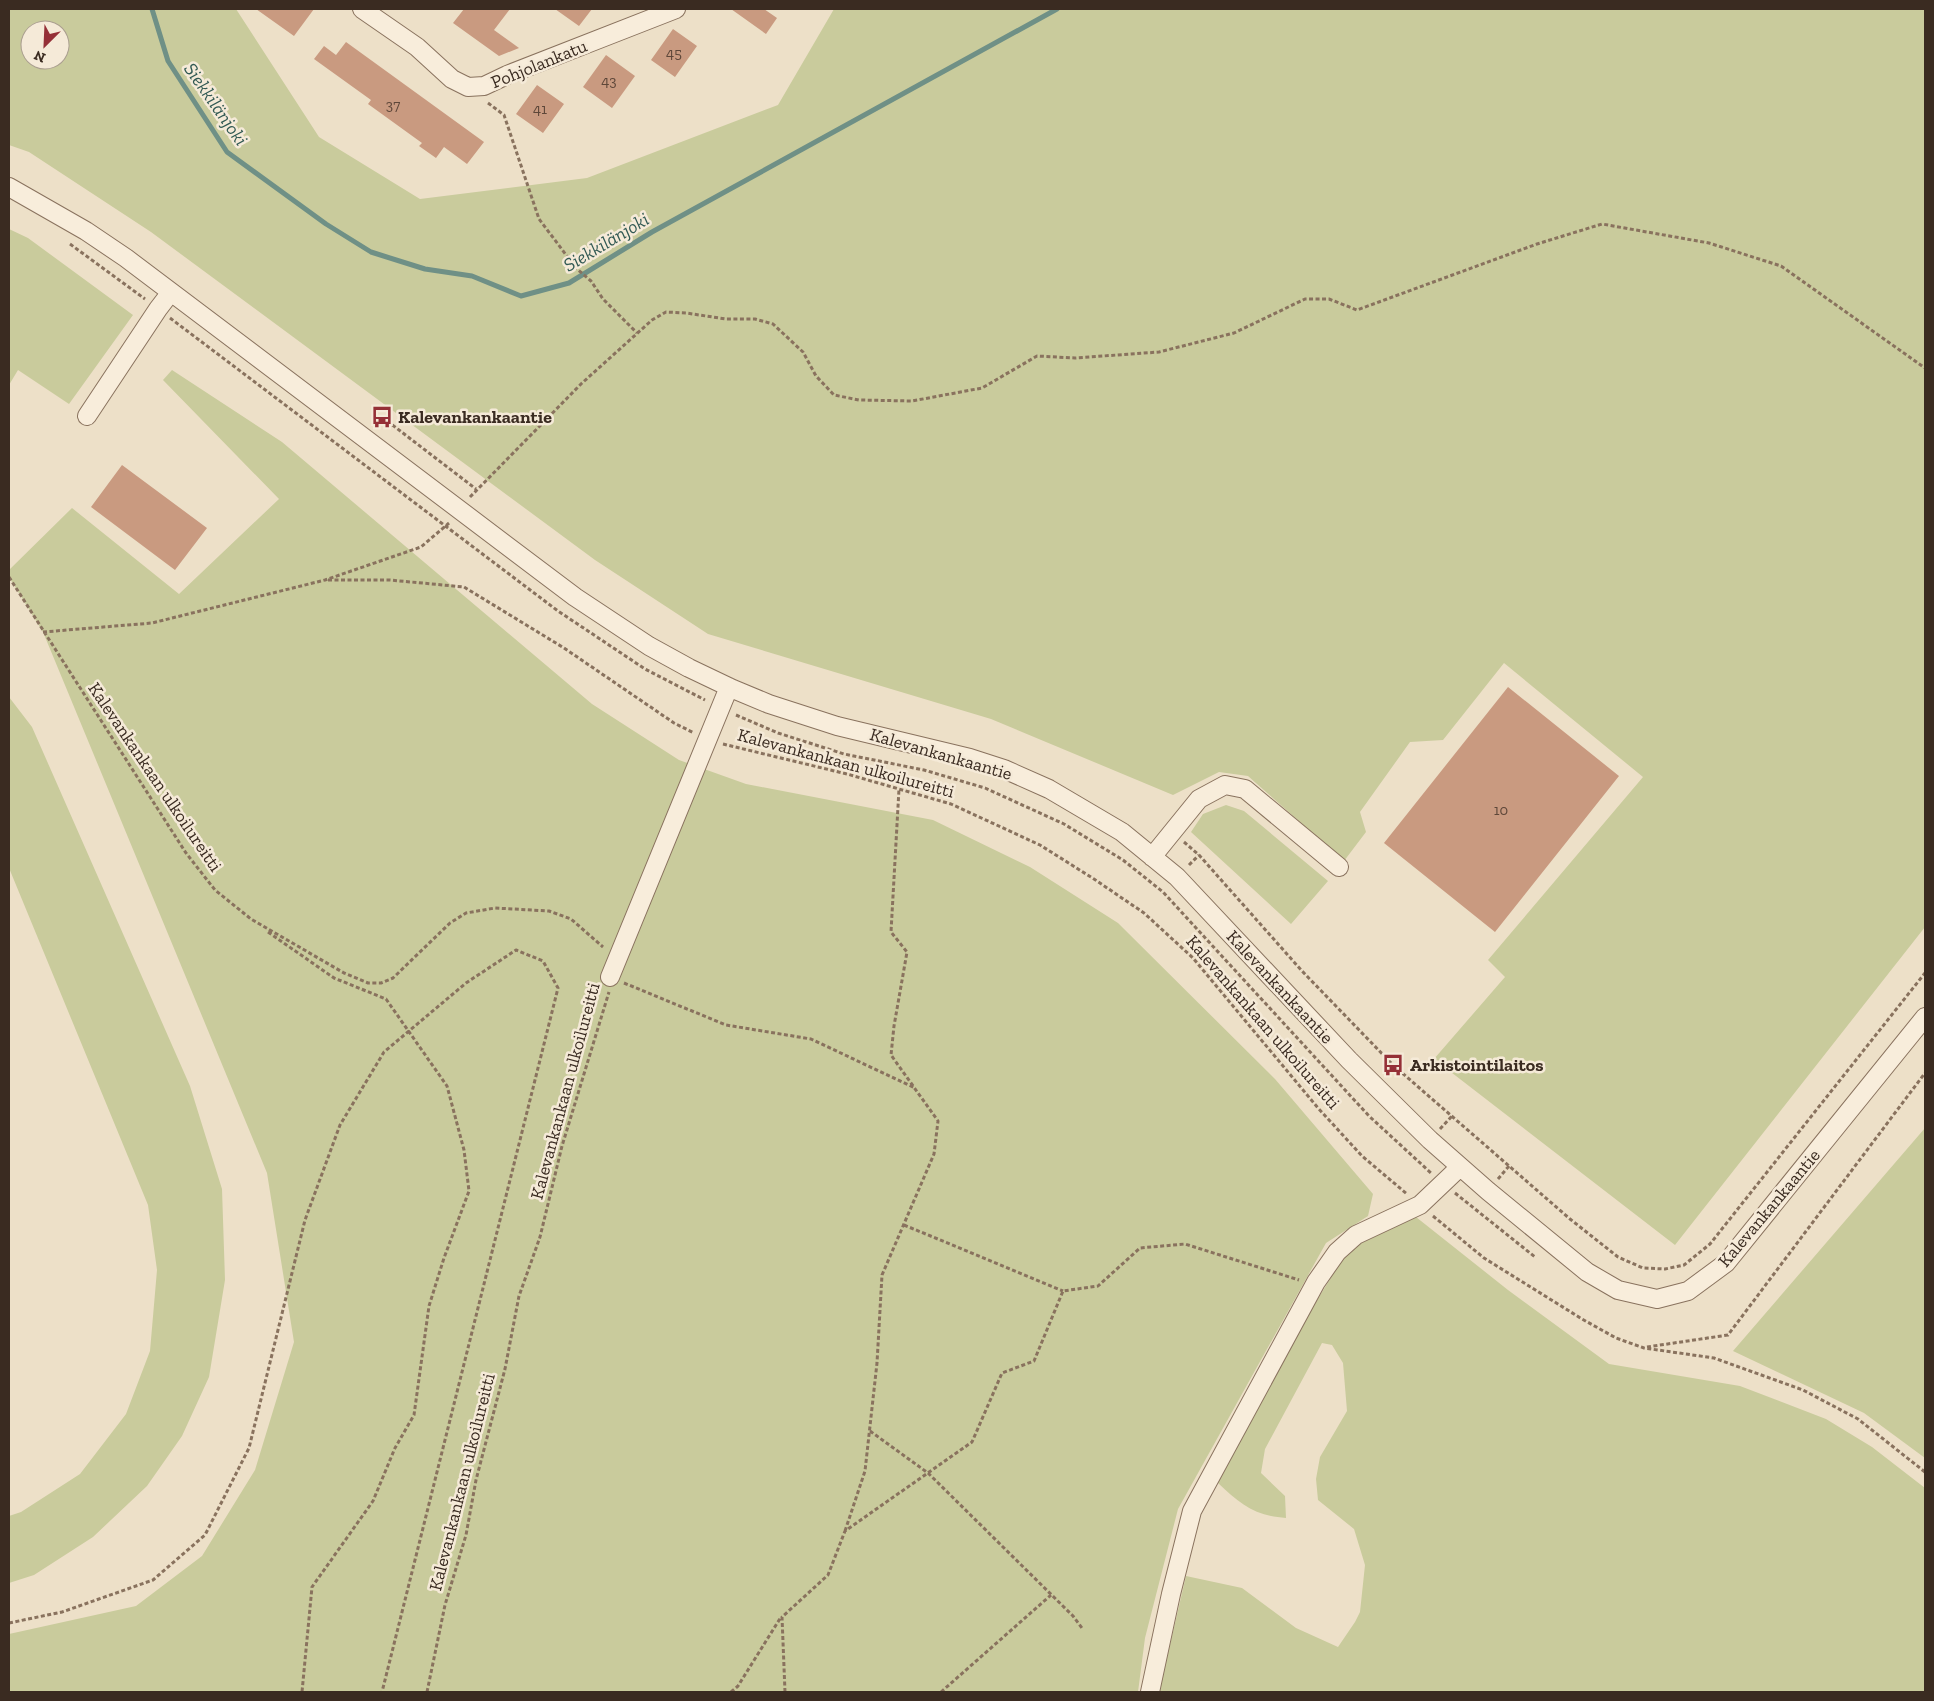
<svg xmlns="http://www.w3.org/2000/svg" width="1934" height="1701" viewBox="0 0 1934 1701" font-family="'Zilla Slab',serif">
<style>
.green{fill:#c9cb9c;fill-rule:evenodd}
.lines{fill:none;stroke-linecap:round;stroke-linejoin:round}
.stream{stroke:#6f9086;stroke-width:5}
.building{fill:#c99a80}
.minor-casing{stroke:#89725e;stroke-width:20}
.path{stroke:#89725e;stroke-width:3;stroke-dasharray:4 2.5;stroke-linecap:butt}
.minor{stroke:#f8eddb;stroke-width:18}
.labels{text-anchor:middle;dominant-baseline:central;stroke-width:5;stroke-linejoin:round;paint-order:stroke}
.number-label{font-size:15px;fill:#5e4739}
.street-label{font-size:18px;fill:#3a2b21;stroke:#f5ead8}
.poi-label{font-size:18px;font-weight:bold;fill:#3a2b21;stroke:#f5ead8;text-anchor:start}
.water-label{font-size:19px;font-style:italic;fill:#315953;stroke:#f5ead8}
</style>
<rect width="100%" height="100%" fill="#ede0c8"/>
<path class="green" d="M9,9H236L319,137L420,199L587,178L778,105L834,9H1925V927L1675,1245L1434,1059L1505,977L1488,960L1643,777L1504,663L1443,740L1410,742L1360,812L1366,832L1344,861L1248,776L1219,772L1173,795L991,719L708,634L595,560L151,232L29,152L9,145ZM30,30H60V60H30Z
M9,229L28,238L133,315L69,404L18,370L9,385Z
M172,370L282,442L592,704L679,760L746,784L933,820L1030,867L1118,923L1275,1079L1373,1194L1368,1216L1326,1243L1178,1509L1145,1638L1138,1692H9V1634L136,1606L202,1556L255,1470L294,1342L267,1173L43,632L9,577V570L72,508L179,594L279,499L163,380Z
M9,697L32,727L190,1086L222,1189L225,1280L209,1377L182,1436L147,1486L93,1537L34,1575L9,1583V1516L21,1512L80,1474L126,1414L150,1351L157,1270L148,1205L9,868Z
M1226,805L1244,811L1328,881L1291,924L1191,832L1203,814Z
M1925,1128V1458L1864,1413L1733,1351Z
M1416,1217L1508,1290L1609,1364L1740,1386L1826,1419L1872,1447L1925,1488V1692H1159L1186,1576L1242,1588L1296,1628L1338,1647L1355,1622L1360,1612L1365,1565L1354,1529L1318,1500L1316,1479L1320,1457L1347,1411L1343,1363L1332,1345L1322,1343L1265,1449L1261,1473L1285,1496L1286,1518C1255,1516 1240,1504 1218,1483L1295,1336L1343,1258L1361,1243Z"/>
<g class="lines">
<path class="stream" d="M152,9L168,61L227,152L326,224L371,252L425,269L472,276L521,296L569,283L652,232L1057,9"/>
</g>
<path class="building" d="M256,9H314L294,36Z
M464,9H510L494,30L519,48L499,56L453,23Z
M555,9H592L579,26Z
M731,9H764L777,18L766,34Z
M673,29L697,46L675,77L651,60Z
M346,42L484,142L467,164L444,147L436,158L419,146L422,143L368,104L371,100L314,59L324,46L336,55Z
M606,55L635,76L612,108L583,87Z
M537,85L564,104L543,133L516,114Z
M122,465L207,528L175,570L91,507Z
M1508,687L1619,776L1495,932L1384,843Z"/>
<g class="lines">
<g class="minor-casing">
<path id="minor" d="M362,9L417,47L452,79L468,87L484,86L507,75L676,9
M9,187L86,231L126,258L575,597L649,646L689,668L733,689L769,704L837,726L970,758L1004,769L1049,789L1122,832L1177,877L1349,1060L1430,1140L1488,1191L1587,1272L1618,1290L1657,1299L1688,1291L1726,1263L1925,1017
M87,416L158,309L171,292
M1152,857L1199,799L1225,785L1245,789L1339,867
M610,977L729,687
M1150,1692L1171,1594L1192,1511L1316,1282L1337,1252L1356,1235L1420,1205L1460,1167"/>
</g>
<path class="path" d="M488,103L504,115L539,219L576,268L591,281L603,299L637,333
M70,244L145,299
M170,318L558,611L645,669L705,700
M382,417L476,489
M470,497L581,384L652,320L666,312L686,313L726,319H755L773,324L803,352L816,376L834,395L859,400L912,401L982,388L1037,356L1075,358L1159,352L1234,333L1305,299H1329L1357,310L1537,244L1602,224L1709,243L1781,266L1925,368
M9,577L186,853L215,890L251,919L344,973L368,983H381L393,978L450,923L466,913L495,908L549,911L571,919L603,947
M328,580H390L464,587L564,648L674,723L694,733
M43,632L152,623L325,580L421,547L449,523
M736,715L778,733L844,754L924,770L985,788L1064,824L1123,860L1163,892L1369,1116L1431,1173
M723,744L847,774L951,804L1040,845L1094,879L1144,913L1193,958L1318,1108L1362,1156L1407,1194
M1184,842L1199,855L1302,971L1393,1065L1570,1219L1618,1257L1643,1268L1665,1269L1684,1265L1710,1244L1925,973
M1189,865L1199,855
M268,932L334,978L386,999L447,1086L464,1150L469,1191L444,1258L429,1306L414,1415L395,1448L373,1501L312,1587L302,1692
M624,983L726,1025L811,1039L915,1088
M1440,1129L1452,1116
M1498,1179L1509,1166
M1455,1193L1535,1257
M1433,1216L1484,1258L1582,1319L1616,1338L1644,1348L1714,1358L1803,1390L1858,1419L1925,1472
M904,1225L1063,1291
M1647,1347L1728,1335L1925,1073
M870,1431L928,1473L1073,1616L1082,1628
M845,1531L865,1471L877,1363L882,1275L934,1154L938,1121L891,1055L894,1026L907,952L891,932L899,789
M9,1623L62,1612L153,1580L205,1535L249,1448L305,1220L340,1125L384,1052L466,983L516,950L543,961L558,988L382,1692
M427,1692L445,1605L466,1535L476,1480L505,1369L519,1296L540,1237L562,1146L609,992
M731,1692L738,1686L781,1617
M785,1692L782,1617L828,1575L845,1531L972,1442L1002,1373L1034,1361L1063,1291L1098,1286L1140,1248L1185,1244L1299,1280
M941,1692L1051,1595"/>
<use href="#minor" class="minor"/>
</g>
<defs>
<g id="bus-bare" transform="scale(1.725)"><path d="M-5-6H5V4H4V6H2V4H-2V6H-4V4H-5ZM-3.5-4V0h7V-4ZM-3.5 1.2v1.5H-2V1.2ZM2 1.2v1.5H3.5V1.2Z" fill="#953037" stroke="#f5ead8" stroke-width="2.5" paint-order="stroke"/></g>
</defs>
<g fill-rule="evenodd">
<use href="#bus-bare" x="382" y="417"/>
<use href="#bus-bare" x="1393" y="1065"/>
</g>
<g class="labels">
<g class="number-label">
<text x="674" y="53">45</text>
<text x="609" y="81">43</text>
<text x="393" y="105">37</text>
<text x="540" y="109">41</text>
<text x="1501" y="810">10</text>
</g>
<g class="street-label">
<text transform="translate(539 64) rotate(-22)">Pohjolankatu</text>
<text transform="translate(941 754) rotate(16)">Kalevankankaantie</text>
<text transform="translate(846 763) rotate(15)">Kalevankankaan ulkoilureitti</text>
<text transform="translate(155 777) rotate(56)">Kalevankankaan ulkoilureitti</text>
<text transform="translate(1280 987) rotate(47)">Kalevankankaantie</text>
<text transform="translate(1263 1022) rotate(49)">Kalevankankaan ulkoilureitti</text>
<text transform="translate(565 1091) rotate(-75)">Kalevankankaan ulkoilureitti</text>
<text transform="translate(1769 1208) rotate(-50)">Kalevankankaantie</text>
<text transform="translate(462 1482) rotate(-76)">Kalevankankaan ulkoilureitti</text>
</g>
<g class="poi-label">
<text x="398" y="417">Kalevankankaantie</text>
<text x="1410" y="1065">Arkistointilaitos</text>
</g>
<g class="water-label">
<text transform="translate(216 104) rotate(55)">Siekkilänjoki</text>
<text transform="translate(606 242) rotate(-31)">Siekkilänjoki</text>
</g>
</g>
<rect width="1934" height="1701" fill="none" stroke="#3a2b21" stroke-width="20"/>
<g transform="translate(45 45) rotate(204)"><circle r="24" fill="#f5ead8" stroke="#aa9e8f"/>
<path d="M0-4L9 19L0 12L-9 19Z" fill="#953037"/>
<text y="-8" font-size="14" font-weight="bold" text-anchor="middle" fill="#3a2b21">N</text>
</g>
</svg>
